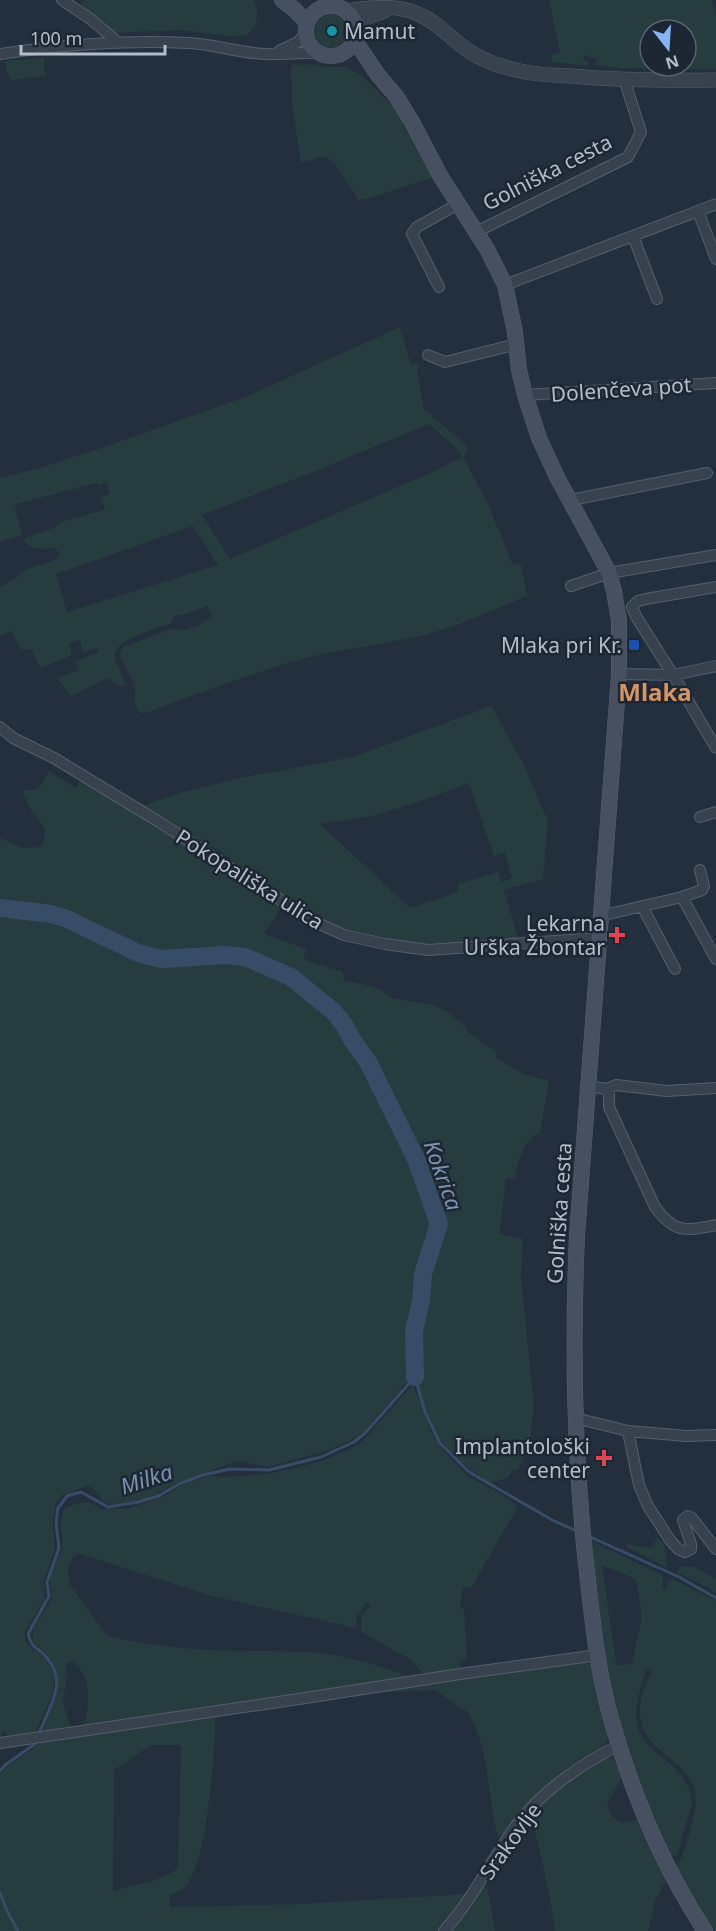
<svg xmlns="http://www.w3.org/2000/svg" width="716" height="1931" viewBox="0 0 716 1931" font-family="'Noto Sans',sans-serif">
<style>
.green{fill:#263c3f;fill-rule:evenodd}
.lines{fill:none;stroke-linecap:round;stroke-linejoin:round}
.stream{stroke:#394c67;stroke-width:3}
.river{stroke:#394c67;stroke-width:18}
.minor-casing{stroke:#565f6c;stroke-width:12}
.tertiary-casing{stroke:#565f6c;stroke-width:15}
.secondary-casing{stroke:#565f6c;stroke-width:16}
.minor{stroke:#38414e;stroke-width:10}
.tertiary{stroke:#38414e;stroke-width:14}
.secondary{stroke:#465061;stroke-width:15}
.culture-dot{fill:#0f9aa8;stroke:#1d2633;stroke-width:2}
.transit-dot{fill:#1a4fb4;stroke:#1d2633;stroke-width:2}
.health-dot{fill:#e0444e;stroke:#1d2633;stroke-width:2}
.labels{text-anchor:middle;dominant-baseline:central;stroke-width:5;stroke-linejoin:round;paint-order:stroke}
.poi-label{font-size:21px;fill:#b4bcc9;stroke:#1d2633;text-anchor:end}
.street-label{font-size:21px;fill:#b4bcc9;stroke:#1d2633}
.water-label{font-size:22px;font-style:italic;fill:#7c92b1;stroke:#1d2633}
.quarter-label{font-size:24px;font-weight:bold;fill:#d59563;stroke:#1d2633}
</style>
<rect width="100%" height="100%" fill="#242f3e"/>
<path class="green" d="M83,0H254C259,13 259,25 247,35L228,36L182,30L111,33L80,8Z
M549,0H712L716,14V70L617,68L596,65L597,59L584,55L583,58L589,63L588,66L552,62L551,55L560,52ZM650,30H686V66H650Z
M315 31a16 16 0 1 1 32 0a16 16 0 1 1-32 0Z
M44,58L45,76L13,80C6,76 6,69 6,61Z
M312,64L327,67H346L361,75L395,108L434,177L367,199L358,200L340,171L331,160L324,156L301,163L292,103L291,65Z
M400,327L411,365L419,363L417,371L424,409L468,447L464,456L465,460L489,507L513,565L521,564L527,596C491,611 454,628 416,637C376,646 335,649 295,661C244,676 195,695 145,713L138,712L134,700C139,684 125,669 120,654L123,647L171,629L184,630L200,625L203,621L212,618L208,606L180,616L179,614L174,616V619L170,624C157,629 110,640 115,658C117,668 124,675 126,685L120,687L107,678L71,696L57,678L79,670L76,661L99,652L97,648L83,652L80,640L69,643L72,655L41,668L31,649L22,650L11,631L0,636V588C10,582 19,575 28,569C38,564 50,564 59,556L58,551L54,548C44,550 28,549 23,539L58,526V523L104,510L105,508L101,497L110,494L107,483L98,485L97,483L16,504L15,508L22,535L0,542V478L43,467L116,443L245,397ZM429,424L457,449L462,457L435,471L230,559L202,515L328,466ZM193,526L218,565L67,612L56,574Z
M491,706L521,759L548,821L543,879L504,890L518,938L510,940L440,945L411,943L341,928L308,914L215,848L203,845L142,806L183,792L240,778L353,757ZM469,783L494,856L505,853L512,878L501,882L498,872L458,884L459,892L410,908L320,824L376,815L424,800Z
M49,771L76,788L82,778L282,906L264,934L306,949L304,960L343,972L344,980C358,984 382,986 391,998L433,1005L445,1010L465,1026L468,1032L496,1052V1058L524,1074L549,1081L540,1133C524,1137 518,1164 514,1178H506L499,1234L523,1239L521,1277L534,1408L529,1447L517,1471L512,1470L509,1477L490,1483C475,1472 459,1462 447,1448C423,1421 411,1365 416,1330C417,1322 419,1314 421,1307L419,1303L410,1336L411,1375L406,1383L364,1431L346,1443L324,1452L267,1467L238,1461L179,1482L148,1498L128,1502L111,1504L104,1502L93,1488L87,1486L62,1495L56,1503L53,1521L55,1549L44,1579L45,1598L25,1631V1641C31,1649 40,1652 46,1660C67,1687 42,1708 36,1734L12,1738L7,1737L6,1731H2L0,1738V911C40,916 63,913 96,940L102,938L138,955L159,962H177L225,957L240,961L261,972L281,978L297,985L335,1015L366,1065L371,1077L374,1078L376,1075L371,1060L351,1034L341,1015L327,1000L290,971L273,962L250,954L229,951L194,956L139,953L53,912L0,904V838L23,848L40,847L44,842L45,829L32,812L22,791L38,789Z
M413,1384L431,1431L441,1448L469,1477L503,1495L518,1506L471,1588L463,1586L460,1608L464,1609L467,1659L460,1661V1670L425,1676L410,1659L362,1632C359,1620 363,1613 371,1605L366,1602L357,1617L355,1629L343,1625L212,1596L77,1553C67,1562 67,1575 71,1587L105,1633L111,1637C145,1644 180,1649 215,1650C246,1652 277,1650 307,1652C342,1654 377,1664 409,1677L84,1727C90,1704 92,1676 72,1660L66,1664L67,1677L63,1703L71,1729L42,1733C52,1702 69,1687 48,1655C44,1649 34,1647 33,1638C30,1623 49,1611 52,1597C53,1589 48,1582 51,1574C53,1565 60,1557 62,1548C64,1533 57,1522 65,1508L81,1502L91,1503L101,1509L128,1508L149,1502L168,1494L182,1485L208,1476L231,1477L273,1473L322,1461L354,1447L363,1441Z
M657,1537L664,1544L668,1568L626,1547L627,1544L652,1548Z
M591,1541L661,1574L663,1578L662,1589L666,1590L670,1580L673,1579L716,1601V1931H712L676,1867C677,1862 681,1861 682,1856C687,1843 697,1810 696,1798C692,1753 631,1755 641,1699C643,1688 649,1678 653,1669H646C642,1684 636,1700 636,1715C638,1759 690,1758 692,1804L677,1854L671,1856C649,1809 627,1759 615,1709C601,1655 595,1597 591,1541ZM602,1565L636,1579L642,1617L632,1663L619,1666L616,1663Z
M686,1566L694,1567L716,1579V1592L677,1572L681,1567Z
M582,1662L590,1664L593,1668L609,1733L608,1739L604,1745L548,1785L504,1835H499L496,1831C487,1792 490,1740 464,1709L462,1710L436,1690L386,1692L384,1689Z
M215,1714C216,1748 207,1864 185,1887C181,1891 173,1893 169,1896L171,1907L300,1904L468,1894L449,1921L439,1931H0V1775L7,1766L47,1739ZM151,1745H181L178,1868C162,1882 133,1885 113,1891L114,1770Z
M606,1756L617,1759C618,1763 621,1768 621,1773C622,1791 590,1805 622,1823L639,1819L666,1873V1880L655,1901L648,1931H555L549,1893L531,1814C547,1790 583,1772 606,1756Z
M487,1887L489,1895L495,1931H449L482,1888Z"/>
<g class="lines">
<path class="stream" d="M588,1536L679,1577L716,1598
M39,1734C48,1708 68,1685 48,1659C39,1647 32,1650 28,1634L49,1596L47,1582L59,1548L56,1522L58,1508L67,1496L81,1492L108,1507L138,1502L158,1496L179,1484L203,1475L230,1469L269,1470L321,1457L354,1442L366,1432L415,1377L425,1412L440,1443L469,1472L554,1521L577,1531
M0,1771L5,1765L35,1744L37,1740
M0,1893L7,1911L18,1931"/>
<path class="river" d="M0,908L51,914L67,919L138,953L161,959L225,955L245,957L291,977L334,1012L345,1026L351,1038L368,1062L416,1159L439,1224L423,1274L421,1301L414,1331L415,1377"/>
<g class="minor-casing">
<path id="minor" d="M62,0L89,18L119,43
M279,51L298,42L306,33
M0,54C61,45 126,40 188,43C214,44 239,53 265,54C283,55 301,52 320,53
M698,211L716,259
M476,232L628,157L641,132L624,79
M633,236L657,299
M505,285L716,204
M439,287L412,234L417,227L458,204
M428,355L445,362L517,344
M525,395L716,383
M571,500L707,473
M571,586L609,573L716,555
M716,587L646,599L638,601L632,607L637,618L673,675L716,666
M619,674L673,675L716,748
M0,727L13,738L54,758L156,820L315,922L344,935L385,944L428,950L598,938
M700,817L716,812
M682,897L716,959
M642,906L675,969
M600,916L682,897L702,890L704,886L700,870
M588,1086L607,1089L609,1093V1107L655,1207C675,1234 685,1231 716,1225
M607,1089L616,1085L667,1091L716,1088
M575,1418L628,1431L686,1436L716,1435
M628,1431L639,1485L648,1506L670,1540L678,1549L685,1552L691,1549V1544L683,1520L688,1516L692,1518L716,1549
M0,1743L292,1700L460,1674L598,1655
M444,1931C471,1901 489,1865 512,1831C538,1793 578,1766 619,1745"/>
</g>
<g class="tertiary-casing">
<path id="tertiary" d="M347,11C369,7 397,4 418,14C435,21 448,35 462,46C479,60 504,68 525,72C540,75 555,75 570,76C619,80 667,81 716,80
M356,25L370,16L384,11"/>
</g>
<g class="secondary-casing">
<path id="secondary" d="M282,0L294,9L307,23
M306 31a25 25 0 1 1 50 0a25 25 0 1 1-50 0Z
M355,41L378,75L396,96L412,122L441,177L487,249L505,285L515,332L519,370L525,395L539,438L557,477L600,556L609,573L614,591L619,620V674L577,1236C572,1351 574,1466 588,1581C593,1626 598,1672 610,1715C631,1791 662,1865 705,1931"/>
</g>
<use href="#minor" class="minor"/>
<use href="#tertiary" class="tertiary"/>
<use href="#secondary" class="secondary"/>
</g>
<circle class="culture-dot" cx="332" cy="31" r="6"/>
<rect class="transit-dot" x="628" y="639" width="12" height="12" rx="3"/>
<g class="health-dot">
<path d="M614 926h6v6h6v6h-6v6h-6v-6h-6v-6h6z"/>
<path d="M601 1449h6v6h6v6h-6v6h-6v-6h-6v-6h6z"/>
</g>
<g class="labels">
<g class="poi-label">
<text x="344" y="31" text-anchor="start">Mamut</text>
<text x="622" y="645">Mlaka pri Kr.</text>
<text x="605" y="923">Lekarna<tspan x="605" dy="24">Urška Žbontar</tspan></text>
<text x="590" y="1446">Implantološki<tspan x="590" dy="24">center</tspan></text>
</g>
<g class="street-label">
<text transform="translate(547 172) rotate(-27)">Golniška cesta</text>
<text transform="translate(621 389) rotate(-4)">Dolenčeva pot</text>
<text transform="translate(250 879) rotate(32)">Pokopališka ulica</text>
<text transform="translate(559 1213) rotate(-86)">Golniška cesta</text>
<text transform="translate(510 1841) rotate(-54)">Srakovlje</text>
</g>
<g class="water-label">
<text transform="translate(444 1175) rotate(70)">Kokrica</text>
<text transform="translate(146 1478) rotate(-18)">Milka</text>
</g>
<g class="quarter-label">
<text x="655" y="691">Mlaka</text>
</g>
</g>
<g transform="translate(668 48) rotate(163)"><circle r="28" fill="#1d2633" stroke="#59626f" stroke-width="1.5"/>
<path d="M0-4.5L10 22L0 15L-10 22Z" fill="#8ab4f8"/>
<text y="-9" font-size="16" font-weight="bold" text-anchor="middle" fill="#b4bcc9">N</text>
</g>
<path d="M21 45v9h144v-9" fill="none" stroke="#b4bcc9" stroke-width="3"/>
<text x="30" y="45" font-size="18" fill="#b4bcc9" stroke="#1d2633" stroke-width="4.5" paint-order="stroke">100 m</text>
</svg>
